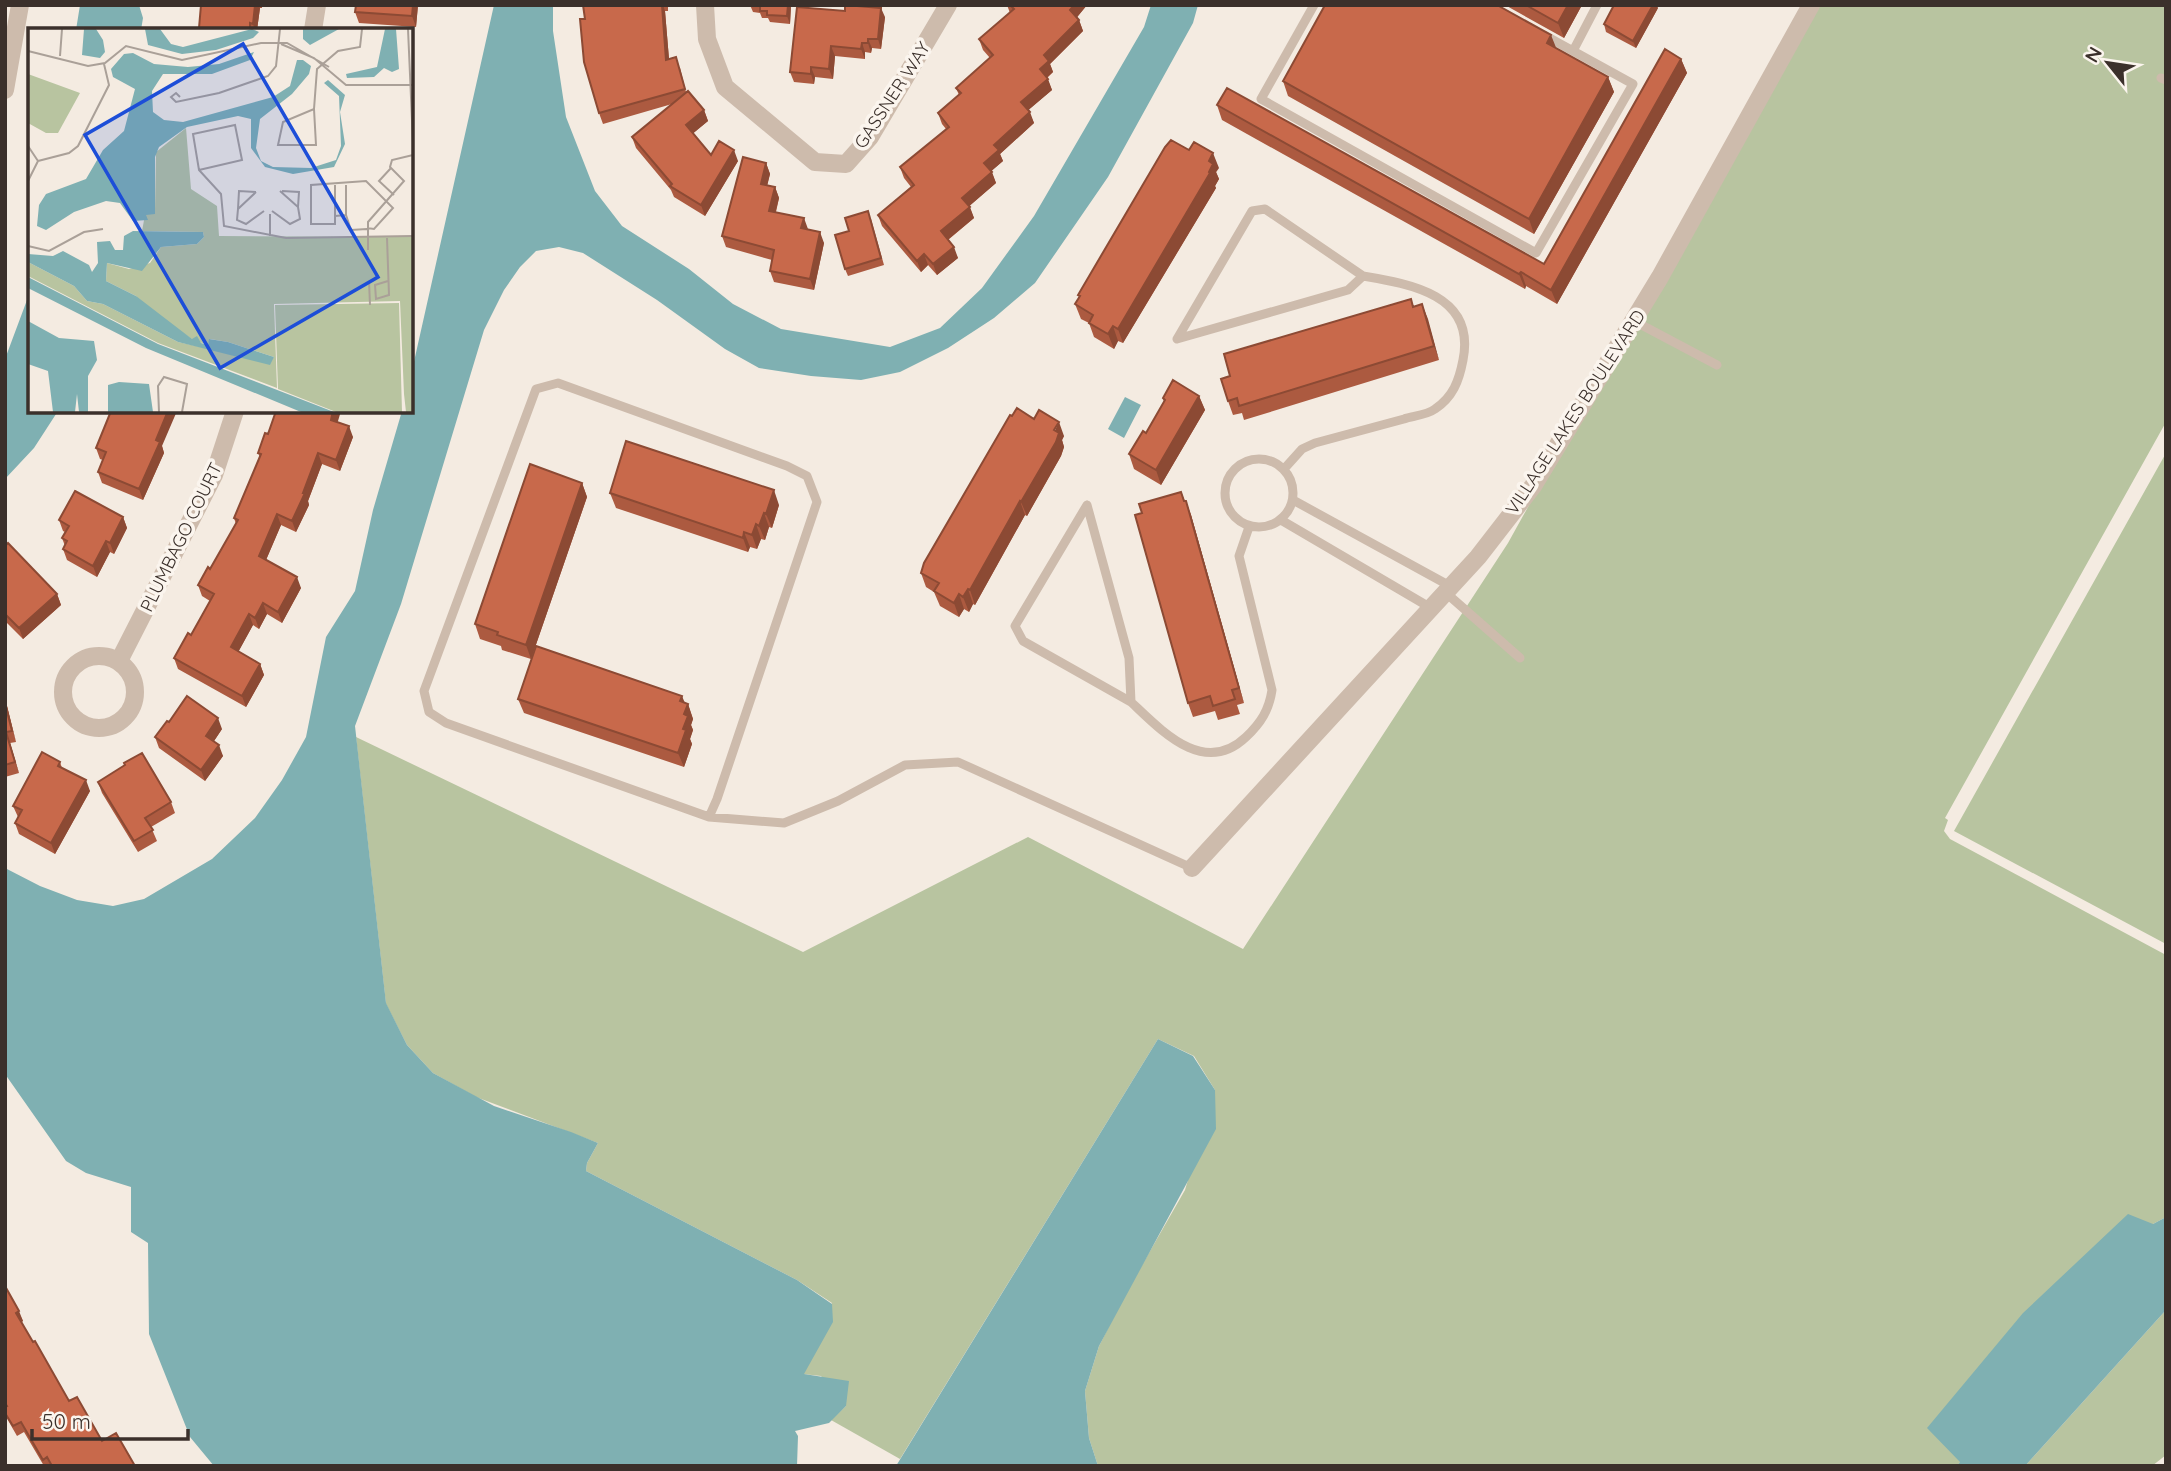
<svg xmlns="http://www.w3.org/2000/svg" width="2171" height="1471" viewBox="0 0 2171 1471" font-family="Quicksand,sans-serif">
<style>
.green{fill:#b8c4a0}
.water{fill:#7fb0b2}
.lines{fill:none;stroke-linecap:round;stroke-linejoin:round}
.lane{stroke:#cdbbac;stroke-width:9}
.street{stroke:#cdbbac;stroke-width:18}
.wall{fill:#ac5a40}
.shaded-wall{fill:#8c4a34}
.building{fill:#c8694b;stroke:#8c4a34;stroke-width:2}
.labels{text-anchor:middle;dominant-baseline:central;stroke-width:7;stroke-linejoin:round;paint-order:stroke}
.street-label{font-size:18px;fill:#3b302b;stroke:#fbf5ee}
.inset-road{fill:none;stroke:#aaa098;stroke-width:2}
.view{fill:#1d4ed8;fill-opacity:0.15;stroke:#1d4ed8;stroke-width:3.5}
.inset-edge{fill:none;stroke:#3b302b;stroke-width:3.5}
</style>
<rect width="100%" height="100%" fill="#f4ebe1"/>
<path class="green" d="M1807,5H2166V422L1945,818L1948,820L1944,831L1950,839L2166,955V1217L2153,1224L1957,1466H1098L1089,1438L1085,1391L1099,1346L1126,1293L1185,1190L1215,1090L1194,1056L1158,1039L900,1459L831,1420L846,1406L821,1376L803,1374L832,1303L797,1280L586,1171L587,1163L598,1143L476,1097L433,1073L407,1045L386,1004L356,737L803,952L1028,837L1243,949L1508,543Z
M2166,453V944L1954,831Z
M2166,1310V1455L2152,1466H2025Z"/>
<path class="water" d="M80,5H139L143,18L141,30H76Z
M494,5H553V31L566,117L595,191L622,226L689,269L733,304L781,329L890,347L940,328L982,288L1034,216L1144,27L1151,5H1198L1193,23L1108,177L1035,283L994,318L948,348L900,372L861,380L811,376L759,368L725,349L657,300L583,253L559,247L536,251L520,267L504,290L484,330L401,604L355,726L386,1003L407,1045L433,1073L494,1106L571,1132L598,1143L587,1163L586,1171L797,1280L832,1304L833,1322L804,1374L849,1381L846,1406L829,1423L795,1431L798,1436L797,1466H214L190,1437L149,1334L148,1243L131,1232V1187L86,1173L66,1161L5,1074V868L40,886L77,900L113,906L144,899L212,859L255,818L282,780L306,737L326,637L355,591L373,510L402,411H411V375Z
M30,292V411H58L34,448L5,479V359Z
M1125,397L1141,405L1124,438L1108,429Z
M1158,1039L1193,1056L1215,1090L1216,1129L1099,1346L1085,1391L1089,1438L1098,1466H896Z
M2128,1214L2153,1224L2166,1217V1310L2025,1466H1957L1960,1462L1927,1428L2023,1313Z"/>
<g class="lines">
<path class="lane" d="M1314,5L1261,99L1536,253L1633,84L1544,35
M1573,51L1597,5
M2161,78L2166,80
M1634,321L1717,365
M1177,339L1348,290L1363,276C1411,284 1476,295 1463,360C1459,381 1453,397 1435,409C1427,415 1413,416 1404,419C1374,427 1345,435 1315,443L1302,449L1284,469
M1177,339L1252,211L1265,209L1363,276
M1225 493a34 34 0 1 1 68 0a34 34 0 1 1-68 0Z
M1293,500L1450,586
M1087,505L1129,658L1131,702C1162,731 1204,777 1246,737C1261,723 1269,710 1272,690L1239,556L1249,527
M1087,505L1015,626L1023,641L1131,702
M1281,520L1431,608
M1445,592L1520,658
M709,817L717,799L817,502L807,476L787,466L558,383L536,389L424,691L429,712L446,723L709,817L784,823L838,801L905,765L958,762L1192,868"/>
<path class="street" d="M705,5L707,39L725,87L815,162L846,164L870,137L948,5
M313,30L317,5
M5,90L20,5
M63 692a36 36 0 1 1 72 0a36 36 0 1 1-72 0Z
M119,661L214,475L235,411
M1192,868L1478,557L1533,486L1660,277L1811,5"/>
</g>
<path class="wall" d="M201,5H262V8H260L257,30H200Z
M356,5H418L416,27L359,23L355,12Z
M583,5H668V11H665L669,59L680,68L686,92L704,110L708,121L693,133L711,155L738,161L705,216L674,197L671,190L636,148L632,137L672,104L603,124L599,113Z
M750,5H791L790,24L770,22L768,18H762L760,13L753,12Z
M1007,5H1087L1077,17L1079,20L1083,31L1050,64L1053,72L1047,78L1052,90L1028,110L1034,123L1000,154L1003,161L991,171L996,183L969,206L974,218L948,240L958,258L937,275L928,265L921,272L882,226L878,215L911,187L904,178L900,167L946,129L942,124L938,113L959,95L956,88L990,58L983,50L979,39L1010,13Z
M1505,5H1582L1564,38Z
M1658,8L1636,48L1606,32L1604,24Z
M845,11L885,17L881,49L872,48L871,53L865,52V59L835,56L833,79L815,77L814,84L794,82L790,72Z
M1556,49L1608,77L1614,92L1534,234L1288,96L1283,81Z
M1681,59L1687,73L1557,304L1526,286L1525,289L1222,120L1217,105L1544,264Z
M766,163L770,174L767,185L775,187L779,198L776,212L807,229L824,243L814,290L774,282L770,271L772,260L726,247L722,236Z
M1219,168L1216,172L1219,179L1215,186L1216,188L1123,343L1118,341L1114,349L1094,337L1089,323L1081,319L1075,304L1079,298L1078,295Z
M871,219L884,265L848,276L845,269L849,231Z
M1422,304L1439,360L1244,420L1242,413L1233,415L1228,401L1230,376Z
M1199,396L1205,410L1161,485L1134,469L1129,454L1146,433L1164,402L1163,398Z
M1012,416L1064,436L1062,440L1064,447L1061,456L1027,516L1025,515L975,605L973,604L969,612L964,609L959,617L940,606L934,592L926,587L921,573Z
M338,422L353,437L340,471L322,464L308,501L309,505L296,532L281,525L266,560L301,588L282,623L267,614L259,629L253,625L238,652L260,664L264,675L246,707L178,669L174,658L191,635L210,601L202,596L198,585L210,569L236,524L234,518L260,457L258,453L268,434Z
M162,446L164,453L143,500L102,483L98,472L103,460L100,459L96,448Z
M582,483L587,497L531,659L502,650L501,646L480,639L475,624Z
M1181,492L1191,515L1244,703L1237,705L1240,714L1218,720L1215,711L1193,717L1188,703L1142,513Z
M610,493L779,505L772,528L769,527L765,540L761,539L757,549L750,547L748,552L616,508Z
M123,517L127,528L114,554L110,552L97,577L67,560L63,549L65,546L62,538L65,532L63,531L59,520Z
M5,546L57,594L61,605L23,639L5,621Z
M5,698L16,742L10,743L19,773L5,777Z
M518,699L685,703L688,704L693,719L691,725L693,730L690,739L692,744L684,767L524,713Z
M222,729L214,741L223,756L205,781L159,748L155,737Z
M60,762L62,768L90,791L55,854L19,834L15,823L18,817L13,806Z
M125,765L171,802L175,813L151,827L157,841L138,852L102,793L98,782Z
M5,1286L23,1321L21,1322L69,1401L102,1441L135,1466H44L24,1432L17,1436L5,1415Z"/>
<path class="shaded-wall" d="M255,5H258L260,8L257,30H255L253,24Z
M413,5H418L416,27L412,16Z
M662,5H663L665,11L670,71L666,60Z
M788,5H791L790,24L787,16Z
M1074,5H1087L1074,21L1070,10Z
M1568,5H1582L1564,38L1558,23Z
M1653,5H1657L1658,8L1636,48L1633,41Z
M881,8L885,17L881,49L878,39Z
M1079,20L1083,31L1050,64L1053,72L1044,80L1040,69L1044,55Z
M1551,35L1557,50L1547,43Z
M868,39L872,48L871,53L868,43Z
M862,43L865,52V59L861,49Z
M831,46L835,56L833,79L829,69Z
M1681,59L1687,73L1557,304L1551,290Z
M811,67L815,77L814,84L811,74Z
M1608,77L1614,92L1534,234L1529,219Z
M1048,79L1052,90L1025,113L1021,102Z
M704,110L708,121L690,136L686,125Z
M1030,112L1034,123L1000,154L1003,161L988,174L984,163L994,145Z
M734,150L738,161L705,216L701,205Z
M1213,153L1219,168L1216,172L1219,179L1215,186L1216,188L1123,343L1118,329L1209,172V161Z
M766,163L770,174L765,195L761,184Z
M992,172L996,183L966,209L962,198Z
M775,187L779,198L773,222L769,211Z
M970,207L974,218L945,242L941,231Z
M804,218L808,229L801,228Z
M820,232L824,243L814,290L810,279Z
M954,247L958,258L937,275L933,264Z
M924,254L928,265L921,272L917,261Z
M1521,272L1526,286L1525,289L1519,274Z
M1422,304L1428,319L1439,360L1434,346Z
M1113,326L1118,341L1114,349L1108,334Z
M1199,396L1205,410L1161,485L1156,470Z
M168,411H177L162,446L164,453L143,500L139,489L156,440Z
M333,411H341L335,431L331,420Z
M1059,422L1064,436L1062,440L1064,447L1061,456L1027,516L1021,502Z
M349,426L353,437L340,471L336,460Z
M318,453L322,464L308,501L309,505L296,532L292,521Z
M582,483L587,497L531,659L526,645Z
M774,490L779,505L772,528L766,514Z
M1020,501L1025,515L975,605L970,590Z
M1186,501L1191,515L1244,703L1239,688Z
M764,513L769,527L765,540L759,526Z
M277,514L281,525L263,567L259,556Z
M123,517L127,528L114,554L110,543Z
M756,524L761,539L757,549L752,535Z
M744,532L750,547L748,552L743,538Z
M106,541L110,552L97,577L93,566Z
M297,577L301,588L282,623L278,612Z
M968,589L973,604L969,612L963,597Z
M57,594L61,605L23,639L19,628Z
M959,594L964,609L959,617L954,603Z
M263,603L267,614L259,629L255,618Z
M249,614L253,625L235,658L231,647Z
M5,646L7,652V681L5,675Z
M260,664L264,675L246,707L242,696Z
M682,696L687,708L688,704L693,719L691,725L693,730L690,739L692,744L684,767L678,753L683,729L680,701Z
M5,698L16,742L5,703Z
M218,718L222,729L210,747L206,736Z
M6,732L10,743L19,773L15,762Z
M219,745L223,756L205,781L201,770Z
M86,780L90,791L55,854L51,843Z
M19,1311L23,1321L19,1324L16,1313Z"/>
<path class="building" d="M201,5H255L253,24L250,23V30H221L199,28Z
M356,5H413L412,16L355,12Z
M583,5H662L666,60L676,57L685,89L599,113L584,62L580,19H585Z
M752,5H788L787,16L767,15V11H760V6Z
M845,5L881,8L878,39H868V43H862L861,49L831,46L829,69L811,67V74L790,72L797,7L845,11Z
M1010,5H1074L1070,10L1079,20L1044,55L1049,61L1040,69L1048,79L1021,102L1030,112L994,145L999,150L984,163L992,172L962,198L970,207L941,231L954,247L933,264L924,254L917,261L878,215L914,185L900,167L949,127L938,113L961,93L956,88L993,55L979,39L1014,9Z
M1325,5H1497L1551,35L1547,43L1608,77L1529,219L1283,81Z
M1526,5H1568L1558,23Z
M1614,5H1653L1633,41L1604,24Z
M1665,49L1681,59L1551,290L1521,272L1519,274L1217,105L1227,88L1544,264Z
M688,91L704,110L686,125L711,155L719,141L734,150L701,205L670,186L672,184L632,137Z
M1171,140L1189,150L1194,142L1213,153L1209,161L1213,164L1209,172L1210,173L1118,329L1113,326L1108,334L1089,323L1093,315L1075,304L1080,296L1078,295L1165,147Z
M743,157L766,163L761,184L775,187L769,211L804,218L801,228L820,232L810,279L770,271L774,250L722,236Z
M868,211L881,258L845,269L835,235L849,231L845,218Z
M1411,299L1413,307L1422,304L1434,346L1239,406L1237,398L1228,401L1221,379L1230,376L1224,354Z
M1173,380L1199,396L1156,470L1129,454L1143,431L1146,433L1165,400L1163,398Z
M1017,408L1034,419L1039,410L1059,422L1054,430L1059,433L1056,442L1021,502L1020,501L970,590L968,589L963,597L959,594L954,603L934,591L939,583L921,573L924,563L1010,415L1012,416Z
M111,411H168L156,440L160,442L139,489L98,472L106,452L96,448Z
M276,411H333L331,420L349,426L336,460L318,453L303,493H305L292,521L277,514L259,556L297,577L278,612L263,603L255,618L249,614L231,647L260,664L242,696L174,658L188,633L191,635L214,594L198,585L208,567L210,569L238,520L234,518L261,454L258,453L265,433L268,434Z
M626,441L774,490L766,514L764,513L759,526L756,524L752,535L744,532L743,538L610,493Z
M530,464L582,483L526,645L497,635L498,632L475,624Z
M75,491L123,517L110,543L106,541L93,566L63,549L67,541L62,538L69,526L59,520Z
M1181,492L1184,501H1186L1239,688L1232,690L1235,699L1213,706L1210,696L1188,703L1135,515L1142,513L1139,504Z
M8,543L57,594L19,628L5,614V546Z
M536,646L682,696L680,701L688,704L684,714L688,716L683,729L686,730L678,753L518,699Z
M187,696L218,718L206,736L219,745L201,770L155,737L167,721L169,722Z
M5,703L12,731L6,732L15,762L5,765Z
M42,752L60,762L58,766L86,780L51,843L15,823L22,810L13,806Z
M142,753L171,802L145,818L153,830L134,841L98,782L125,765L124,763Z
M5,1286L19,1311L16,1313L33,1342L35,1341L69,1401L77,1397L102,1441L116,1433L135,1466H52L47,1457L43,1460L21,1422L13,1426L5,1413V1407L7,1406L5,1403Z"/>
<g class="labels">
<g class="street-label">
<text transform="translate(892 95) rotate(-57)">GASSNER WAY</text>
<text transform="translate(1575 412) rotate(-57)">VILLAGE LAKES BOULEVARD</text>
<text transform="translate(181 537) rotate(-64)">PLUMBAGO COURT</text>
</g>
</g>
<g transform="translate(28 28)">
<rect width="385" height="385" fill="#f4ebe1"/>
<path d="M0,46L52,65L30,105H18L0,95ZM158,100L163,161L189,178L191,208L385,209V384H378L376,366L372,273L246,276L249,360L130,315L0,248V234L46,258L59,273L75,276L150,314L242,334L246,329L200,314L182,311L180,317L165,312L113,276L108,268L78,253L79,235L101,241L122,235L133,219L169,216L176,209L175,204L114,203L117,187L127,181L128,124ZM371,275L374,384H308L250,361L247,277Z" fill="#b8c4a0"/>
<path d="M56,1H68L75,12L77,24L72,30L54,27ZM117,1H132L143,16L155,19L224,1L231,4L225,10L188,22L154,26L120,17ZM275,1H311L282,17L275,11ZM357,1H368L371,41L364,44L356,40L346,49L319,50L318,46L349,39ZM226,24L222,32L184,46H135L124,63L125,84L136,92L155,94L245,69L262,58L269,32H275L283,38L281,46L264,66L232,91L228,120L233,133L245,139L283,140L308,132L313,118L311,68L296,55L300,52L317,67L312,84L317,116L306,139L265,146L237,139L223,120V91L210,88L159,99L131,119L127,129V186L118,187L120,192L105,193L92,175L78,173L46,184L18,202L9,198L11,177L18,166L58,151L75,122L96,103L107,61L85,49L83,41L96,26L105,25L126,36L160,39L191,36ZM105,203L175,204L176,209L169,216L133,219L114,243L79,235L78,253L108,268L164,311L169,308L173,315L180,317L181,311L200,314L246,329L242,337L150,314L75,276L59,273L46,258L0,234V226L25,228L35,223L61,237L64,244L70,235L69,214L82,213L87,222H95L96,208ZM0,249L130,316L306,384H273L118,320L0,260ZM0,293L31,310L66,313L69,332L60,348V384H51L49,366L47,384H25L20,343L0,336ZM91,354L121,356L125,384H80V357Z" fill="#7fb0b2"/>
<path class="inset-road" d="M380,1L385,115M253,16L286,30L318,57H385M0,23L60,38L77,35L98,18L154,32L233,15H259L301,39M32,28L34,1M152,69L148,65L143,69L148,74L191,65L240,48L248,38L252,1M286,81L288,117H250L255,94ZM286,81L289,41L310,23L332,19L334,1M0,118L10,133L0,153M10,133L41,125L50,118L81,57L76,36M363,140L351,153L366,167M171,142L214,132L207,97L165,106L171,142L193,166L196,198L258,210L385,208M307,157V196H283V157L338,153L365,180L346,201L339,200M318,157V187M254,163L271,164L270,179M228,164L210,181L209,192L218,196L236,183M210,181L211,163L228,164M244,183L262,196L272,191L270,179L252,163M242,186V208M307,188L318,187L323,202L339,201M359,210L361,267L348,271L347,257L360,253M0,218L21,223L56,204L75,201M340,222V194L376,153L362,139L364,132L385,127M341,253L342,277M131,384L130,358L136,349L159,356L154,384"/>
<path class="view" d="M215,16L350,249L192,340L57,107Z"/>
<rect width="385" height="385" class="inset-edge"/>
</g>
<rect width="2171" height="1471" fill="none" stroke="#3b302b" stroke-width="14"/>
<g transform="translate(2108 63) rotate(300)" stroke="#fbf5ee" stroke-width="5" paint-order="stroke">
<path d="M0-5L12 26L0 18L-12 26Z" fill="#3b302b"/>
<text y="-10" font-size="19" font-weight="bold" text-anchor="middle" fill="#3b302b">N</text>
</g>
<path d="M32 1429v10h156v-10" fill="none" stroke="#3b302b" stroke-width="3.5"/>
<text x="42" y="1429" font-size="21" fill="#3b302b" stroke="#fbf5ee" stroke-width="5" paint-order="stroke">50 m</text>
</svg>
